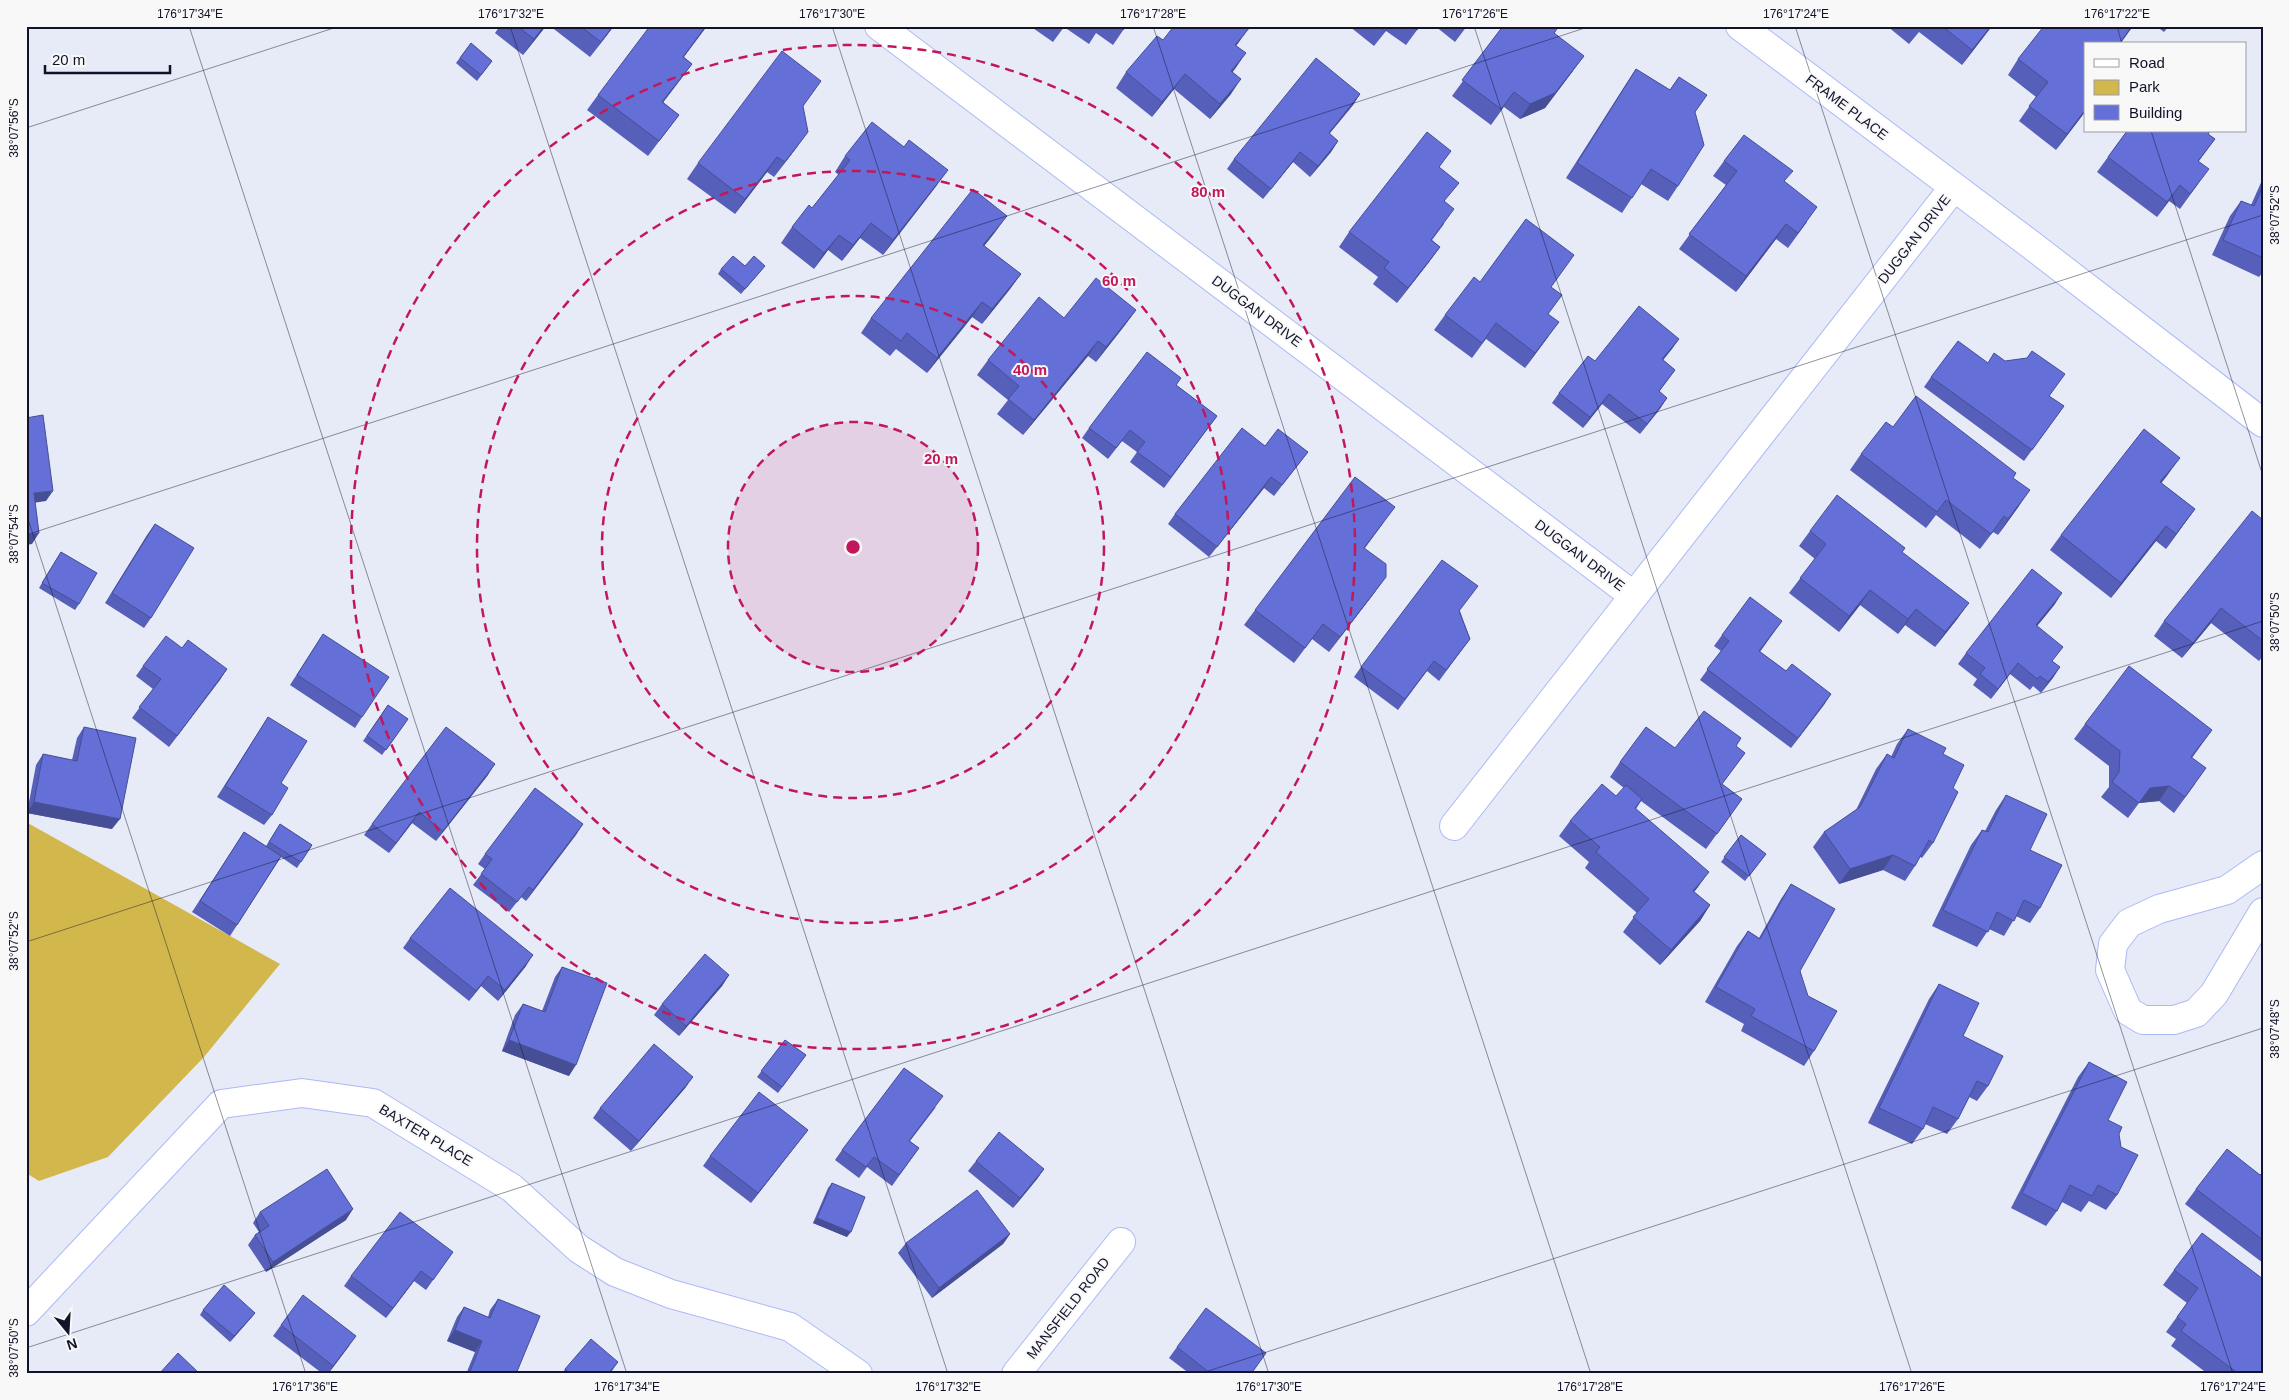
<svg xmlns="http://www.w3.org/2000/svg" width="2289" height="1400" viewBox="0 0 2289 1400" font-family="Helvetica,sans-serif">
<style>
.park{fill:#d2b84c}
.lines{fill:none;stroke-linecap:round;stroke-linejoin:round}
.minor-casing{stroke:#adb9f7;stroke-width:30}
.minor{stroke:#fff;stroke-width:28}
.wall{fill:#565fb9}
.shaded-wall{fill:#464e96}
.building{fill:#646fd7;stroke:#464e96}
.ticks{fill:none;stroke:#101329;stroke-width:1;stroke-opacity:0.45}
.ring{fill:none;stroke:#c2185b;stroke-width:2.5;stroke-dasharray:9 6}
.labels{text-anchor:middle;dominant-baseline:central;stroke-width:4;stroke-linejoin:round;paint-order:stroke}
.street-label{font-size:14px;fill:#101329;stroke:#f8f8f8}
.centre{fill:#c2185b;stroke:#f8f8f8;stroke-width:2.5}
.ring-label{font-size:15px;text-anchor:middle;font-weight:bold;fill:#c2185b;stroke:#f8f8f8;stroke-width:4;stroke-linejoin:round;paint-order:stroke}
.neatline{fill:none;stroke:#101329;stroke-width:2}
.ticks-label{font-size:12px;text-anchor:middle;fill:#101329}
</style>
<rect width="100%" height="100%" fill="#e7eaf7"/>
<path class="park" d="M26,822L280,964L204,1057L108,1157L39,1181L26,1173Z"/>
<g class="lines">
<g class="minor-casing">
<path id="minor" d="M879,26L1634,596
M1740,26L2030,244L2263,423
M1454,826L1954,187
M2263,865L2227,890L2159,909L2129,923L2113,944L2110,970L2128,1011L2143,1020H2174L2196,1013L2214,994L2263,912
M26,1312L221,1104L302,1093L373,1103L512,1188L579,1249L615,1272L671,1294L790,1327L858,1374
M1016,1374L1121,1242"/>
</g>
<use href="#minor" class="minor"/>
</g>
<path class="wall" d="M500,26H546L523,55L495,33Z
M550,26H614L590,57Z
M707,26L684,57L692,64L663,102L679,115L648,156L587,110L598,95Z
M1030,26H1126L1113,45L1096,33L1089,44L1064,27L1053,42Z
M1349,26H1420L1406,45L1386,31L1374,46Z
M1435,26H1467L1455,42Z
M1503,26H1559L1554,33L1573,71L1545,108L1520,119L1504,107L1491,125L1452,96Z
M1887,26H1992L1962,65L1919,32L1909,44Z
M2062,26H2133L2120,44H2085V112L2056,150L2019,121L2036,97L2008,75L2018,59L2060,29Z
M2156,26H2169L2164,32Z
M1163,40L1239,42L1236,46L1232,72L1231,94L1210,119L1174,89L1152,117L1116,88L1126,72Z
M471,43L492,61L477,81L456,63Z
M1636,69L1670,90L1679,77L1695,112L1678,186L1668,201L1641,184L1622,213L1566,178L1626,84Z
M1360,94L1353,105L1329,134L1338,141L1331,152L1310,177L1293,162L1263,199L1227,169L1234,159Z
M803,106L797,147L774,177L767,172L735,214L687,179L698,163Z
M2127,131H2210L2208,134L2215,139L2199,161L2198,184L2180,209L2169,201L2157,217L2097,172Z
M845,156L937,185L883,255L860,238L842,261L828,250L814,269L781,243L792,227L812,208L839,175L835,172Z
M1724,161L1785,182L1807,222L1788,248L1776,239L1736,292L1679,249L1726,185L1713,176Z
M1440,168L1445,202L1444,224L1432,240L1440,247L1429,262L1397,303L1373,284L1378,277L1339,247L1349,232Z
M2263,178V272L2259,277L2212,255L2230,216L2241,201L2251,205Z
M996,231L984,246L1021,274L1010,289L982,324L972,317L927,373L896,349L890,356L861,333L871,318Z
M745,266L761,271L741,294L718,274L721,269Z
M1480,282L1551,287L1548,314V337L1525,368L1486,339L1472,358L1434,330L1445,315Z
M1136,310L1125,325L1096,362L1088,356L1023,435L997,414L1008,400L977,375L988,360L1064,318Z
M1679,339L1663,360L1675,370L1659,392L1667,398L1640,434L1602,404L1583,428L1552,403L1559,393L1595,361Z
M1988,363L2049,396L2064,406L2024,461L1924,387L1931,377Z
M1176,385L1217,416L1164,488L1130,462L1137,452L1122,441L1108,459L1082,438L1089,428Z
M1893,427L2013,478L2019,506L1998,535L1993,532L1980,549L1936,515L1926,528L1850,470L1861,454Z
M1265,446L1308,452L1274,496L1264,488L1209,557L1168,524L1175,514Z
M2169,473L2161,483L2195,509L2166,549L2156,541L2111,598L2050,550L2061,535Z
M2263,520V656L2259,661L2211,623L2182,658L2154,636L2164,621Z
M1384,522L1365,548L1375,592L1329,652L1312,639L1294,663L1244,625L1255,610Z
M155,524L151,618L144,628L105,603L147,535Z
M1810,531L1902,552L1958,618L1935,647L1905,625L1898,634L1860,605L1839,632L1789,593L1815,559L1799,546Z
M61,552L79,604L75,610L39,588Z
M2055,604L2037,626L2053,662L2060,667L2041,693L2033,686L2030,690L2010,674L1991,699L1973,685L1977,679L1958,664L1966,653Z
M1460,611L1470,639L1439,681L1427,671L1398,710L1354,677L1361,667Z
M1782,621L1760,652L1786,671L1831,694L1791,748L1700,680L1721,651L1714,646L1722,635Z
M323,634L362,717L355,728L290,685Z
M143,666L227,669L169,747L132,718L153,689L136,676Z
M388,705L408,719L382,755L363,741Z
M268,717L281,783L272,815L264,825L217,797Z
M2085,724L2212,730L2192,758L2195,784L2174,813L2159,801L2139,803L2128,818L2101,797L2109,787V766L2074,739Z
M84,727L112,829L27,813L36,765L43,754L72,760L77,738Z
M1908,729L1943,754L1953,788L1933,843L1922,858L1920,857L1915,866L1905,881L1883,870L1839,884L1813,847L1824,832L1856,810L1876,769L1887,754L1891,757L1897,744Z
M1736,746L1745,753L1722,784L1742,799L1706,849L1641,801L1636,809L1698,887L1694,892L1710,905L1700,921L1660,965L1623,932L1637,913L1585,868L1589,862L1559,836L1570,821L1616,796L1624,788L1610,777L1620,762L1675,748Z
M488,775L436,841L412,823L389,853L364,835L372,824Z
M2006,795L2030,850L2040,908L2030,923L2016,916L2004,936L1989,929L1977,947L1932,926L1971,845L1982,830L1985,831L1996,810Z
M280,824L312,845L297,868L281,857L230,936L192,912L244,832L266,846Z
M583,824L526,901L521,897L509,912L473,885L485,869L478,864L485,854Z
M1741,835L1766,854L1745,881L1721,862Z
M1791,884L1800,971L1814,1051L1804,1066L1741,1031L1744,1024L1705,1002L1737,946L1748,931L1759,938L1781,899Z
M410,938L526,966L498,1001L481,986L469,1001L403,948Z
M562,967L569,1076L502,1051L515,1015L523,1004L542,1011L555,977Z
M729,975L722,986L679,1036L654,1015L662,1004Z
M1939,984L1963,1036L1988,1086L1977,1101L1969,1097L1958,1119L1947,1134L1925,1124L1923,1129L1912,1144L1868,1123L1929,999Z
M785,1040L806,1055L778,1093L757,1077Z
M2089,1062L2108,1120L2119,1134L2117,1195L2106,1210L2089,1201L2081,1212L2062,1202L2057,1211L2046,1226L2011,1208L2078,1077Z
M686,1087L631,1151L593,1118L600,1108Z
M936,1107L910,1141L919,1148L892,1186L867,1167L859,1178L835,1160L842,1150Z
M808,1130L751,1203L703,1166L710,1156Z
M976,1161L1044,1169L1037,1179L1013,1208L968,1171Z
M2263,1172V1263L2185,1204L2196,1189L2260,1175Z
M832,1183L847,1237L813,1223L828,1188Z
M260,1212L346,1220L266,1272L248,1245L255,1235L259,1232L253,1223Z
M1010,1234L1003,1244L932,1298L898,1253L906,1243Z
M453,1252L426,1290L414,1281L386,1318L344,1286L351,1276Z
M2174,1270L2263,1279V1374H2208L2171,1346L2176,1339L2166,1332L2187,1303L2163,1285Z
M498,1299L516,1374H466L475,1352L447,1341L457,1317L464,1307L488,1317L490,1310Z
M203,1310L255,1313L251,1318L230,1342L200,1315Z
M281,1325L349,1346L328,1374H323L273,1336Z
M1177,1347L1252,1374H1190L1169,1358Z
M618,1362L610,1374H562L565,1369Z"/>
<path class="shaded-wall" d="M544,26H546L523,55L534,39Z
M613,26H614L590,57L601,42Z
M706,26H707L672,72L683,57Z
M1991,26H1992L1962,65L1972,50Z
M2132,26H2133L2120,44H2119Z
M1250,27L1239,42L1224,60L1235,45Z
M1246,53L1235,69L1221,87L1231,71Z
M1584,56L1545,108L1520,119L1530,104Z
M692,64L681,79L652,117L662,102Z
M1185,74L1174,89L1152,117L1162,102Z
M1241,79L1231,94L1210,119L1220,104Z
M1360,94L1353,105L1321,144L1329,133Z
M2085,110V112L2056,150L2067,134Z
M808,132L797,147L774,177L785,162Z
M1338,141L1331,152L1310,177L1318,166Z
M1300,152L1293,162L1263,199L1271,189Z
M777,157L767,172L735,214L745,199Z
M948,170L937,185L883,255L893,240Z
M2180,185L2169,201L2157,217L2167,202Z
M1007,216L996,231L973,260L983,245Z
M871,223L860,238L842,261L853,245Z
M1786,224L1776,239L1736,292L1746,276Z
M839,235L828,250L814,269L824,253Z
M1440,247L1429,262L1397,303L1408,288Z
M1021,274L1010,289L982,324L992,309Z
M982,302L972,317L927,373L937,358Z
M1136,310L1125,325L1096,362L1106,347Z
M1559,322L1548,337L1525,368L1535,353Z
M1679,339L1672,349L1655,370L1662,359Z
M1098,341L1088,356L1023,435L1034,420Z
M1609,394L1602,404L1583,428L1590,417Z
M1667,398L1660,409L1640,434L1647,424Z
M2180,458L2169,473L2150,498L2160,482Z
M1271,477L1264,488L1209,557L1217,547Z
M2030,490L2019,506L1998,535L2008,519Z
M53,491L46,501L26,504L34,493Z
M2195,509L2184,524L2166,549L2176,534Z
M2166,526L2156,541L2111,598L2121,583Z
M39,533L32,544L26,545V535Z
M1386,577L1375,592L1329,652L1340,637Z
M1870,590L1860,605L1839,632L1849,616Z
M2062,593L2055,604L2029,636L2036,625Z
M1969,603L1958,618L1935,647L1945,632Z
M2221,608L2211,623L2182,658L2193,643Z
M1916,609L1905,625L1898,634L1908,619Z
M2018,663L2010,674L1991,699L1998,689Z
M2060,667L2053,678L2041,693L2048,682Z
M227,669L220,680L169,747L177,736Z
M1831,694L1824,705L1791,748L1798,738Z
M495,764L488,775L436,841L443,831Z
M2169,786L2159,801L2139,803L2128,818L2150,788Z
M34,802L120,819L112,829L27,813Z
M419,812L412,823L389,853L396,843Z
M583,824L576,835L526,901L533,890Z
M1893,855L1883,870L1839,884L1850,869Z
M1709,872L1698,887L1682,906L1693,891Z
M1710,905L1700,921L1660,965L1671,950Z
M533,955L526,966L498,1001L505,990Z
M729,975L722,986L679,1036L686,1026Z
M488,976L481,986L469,1001L476,991Z
M509,1040L576,1065L569,1076L502,1051Z
M693,1077L686,1087L631,1151L639,1141Z
M808,1130L800,1140L751,1203L758,1193Z
M1044,1169L1037,1179L1013,1208L1020,1198Z
M353,1209L346,1220L266,1272L273,1262Z
M817,1218L851,1232L847,1237L813,1223Z
M1010,1234L1003,1244L932,1298L939,1288Z
M421,1271L414,1281L386,1318L393,1308Z
M255,1313L251,1318L230,1342L234,1336Z
M455,1330L482,1341L475,1352L447,1341Z
M356,1336L349,1346L328,1374L333,1366Z"/>
<path class="building" d="M517,26H544L534,39Z
M580,26H613L601,42Z
M650,26H706L683,57L692,64L662,102L679,115L659,141L598,95Z
M1119,26H1126L1123,30Z
M1174,26L1250,27L1235,45L1246,53L1231,71L1241,79L1220,104L1185,74L1162,102L1126,72L1157,36L1163,40Z
M1379,26H1388L1385,31Z
M1411,26H1420L1417,30Z
M1503,26H1559L1554,33L1584,56L1555,93L1530,104L1514,92L1501,109L1462,80Z
M1942,26H1991L1972,50Z
M2044,26H2057L2060,29L2062,26H2132L2119,44H2085V110L2067,134L2029,106L2048,82L2018,59Z
M471,43L492,61L481,75L460,58Z
M782,51L821,81L803,106L808,132L785,162L777,157L745,199L698,163Z
M1316,58L1360,94L1329,133L1338,141L1318,166L1300,152L1271,189L1234,159Z
M1636,69L1670,90L1679,77L1707,95L1695,112L1704,145L1678,186L1651,169L1632,198L1577,163Z
M872,122L904,147L909,140L948,170L893,240L871,223L853,245L839,235L824,253L792,227L809,205L812,208L850,160L845,156Z
M2127,131H2210L2208,134L2215,139L2198,161L2209,169L2190,194L2180,185L2167,202L2108,157Z
M1427,132L1451,151L1439,167L1459,183L1444,201L1454,209L1431,240L1440,247L1408,288L1384,268L1389,262L1349,232Z
M1744,135L1793,171L1784,181L1817,207L1798,233L1786,224L1746,276L1689,234L1737,171L1724,161Z
M2263,186V258L2223,240L2241,201L2254,206Z
M973,189L1007,216L983,245L1021,274L992,309L982,302L937,358L907,333L901,341L871,318Z
M1526,219L1574,255L1551,287L1562,295L1548,314L1559,322L1535,353L1496,323L1482,343L1445,315L1474,277L1480,282Z
M733,256L745,266L754,256L765,266L745,289L721,269Z
M1096,278L1136,310L1106,347L1098,341L1034,420L1008,399L1019,386L988,360L1039,297L1064,318Z
M1639,306L1679,339L1662,359L1675,370L1659,391L1667,398L1647,424L1609,394L1590,417L1559,393L1588,356L1595,361Z
M1958,341L1988,363L1994,353L2005,361L2027,358L2032,351L2065,374L2049,396L2064,406L2032,450L1931,377Z
M1147,352L1181,378L1176,385L1217,416L1171,477L1137,452L1145,442L1130,430L1116,448L1089,428Z
M1916,396L2016,473L2013,478L2030,490L2008,519L2004,516L1991,534L1946,500L1937,512L1861,454L1886,422L1893,427Z
M43,415L53,491L34,493L39,533L26,535V418Z
M1242,428L1265,446L1278,429L1308,452L1282,485L1271,477L1217,547L1175,514Z
M2144,429L2180,458L2160,482L2195,509L2176,534L2166,526L2121,583L2061,535Z
M1355,477L1395,507L1364,548L1386,564V577L1340,637L1323,624L1305,648L1255,610Z
M1837,495L1905,548L1902,552L1969,603L1945,632L1916,609L1908,619L1870,590L1849,616L1800,578L1826,544L1810,531Z
M2252,511L2263,520V641L2221,608L2193,643L2164,621Z
M155,524L194,548L151,618L112,593Z
M61,552L97,573L79,604L42,583Z
M1442,560L1478,586L1459,611L1470,639L1446,670L1434,661L1405,699L1361,667Z
M2032,569L2062,593L2036,625L2063,647L2052,661L2060,667L2048,682L2040,676L2037,679L2018,663L1998,689L1980,674L1985,668L1966,653Z
M1750,597L1782,621L1759,651L1786,671L1792,664L1831,694L1798,738L1707,669L1729,641L1722,635Z
M323,634L389,677L362,717L297,675Z
M166,636L182,648L188,640L227,669L177,736L139,707L161,679L143,666Z
M2129,666L2212,730L2191,757L2206,768L2185,797L2169,786L2150,788L2139,803L2112,782L2119,772L2120,751L2085,724Z
M388,705L408,719L386,750L367,736Z
M1704,711L1741,738L1736,746L1745,753L1722,784L1742,799L1717,834L1620,762L1646,727L1675,748Z
M268,717L307,741L281,783L288,788L272,815L225,786Z
M84,727L136,738L120,819L34,802L43,754L77,761Z
M446,727L495,764L443,831L419,812L396,843L372,824Z
M1908,729L1946,748L1943,754L1964,765L1953,788L1958,792L1933,843L1929,840L1915,866L1893,855L1850,869L1824,832L1860,807L1887,754L1894,758Z
M1602,784L1616,796L1626,785L1642,799L1635,808L1709,872L1693,891L1710,905L1671,950L1633,917L1649,899L1596,852L1600,847L1570,821Z
M535,788L583,824L533,890L529,887L517,902L481,874L492,859L485,854Z
M2006,795L2047,814L2030,850L2062,865L2040,908L2024,900L2014,921L1997,912L1988,932L1943,910L1982,830L1988,832Z
M280,824L312,845L301,862L269,842Z
M244,832L281,856L237,925L200,901Z
M1741,835L1766,854L1749,876L1724,857Z
M1791,884L1835,909L1800,971L1808,996L1837,1011L1814,1051L1751,1016L1755,1009L1716,987L1748,931L1760,939Z
M450,888L533,955L505,990L488,976L476,991L410,938Z
M705,954L729,975L686,1026L662,1004Z
M562,967L607,983L576,1065L509,1040L523,1004L545,1012Z
M1939,984L1979,1003L1963,1036L2003,1056L1988,1086L1977,1081L1958,1119L1933,1107L1923,1129L1879,1108Z
M785,1040L806,1055L782,1087L761,1071Z
M654,1044L693,1077L639,1141L600,1108Z
M2089,1062L2127,1082L2108,1120L2122,1127L2119,1134L2121,1147L2138,1155L2117,1195L2098,1185L2092,1196L2070,1185L2057,1211L2022,1193Z
M904,1068L943,1096L909,1141L919,1148L899,1175L874,1157L866,1167L842,1150Z
M759,1092L808,1130L758,1193L710,1156Z
M999,1132L1044,1169L1020,1198L976,1161Z
M2227,1149L2260,1175L2263,1172V1240L2196,1189Z
M327,1169L353,1209L273,1262L255,1235L269,1226L260,1212Z
M832,1183L865,1197L851,1232L817,1218Z
M977,1190L1010,1234L939,1288L906,1243Z
M400,1212L453,1252L433,1280L421,1271L393,1308L351,1276Z
M2202,1233L2263,1279V1374H2239L2181,1331L2186,1324L2177,1317L2198,1288L2174,1270Z
M224,1285L255,1313L234,1336L203,1310Z
M303,1295L356,1336L333,1366L281,1325Z
M498,1299L540,1316L516,1374H469L482,1341L455,1330L464,1307L490,1318Z
M1206,1308L1266,1353L1251,1374H1211L1177,1347Z
M591,1339L618,1362L608,1374H571L565,1369Z
M178,1353L200,1374H159Z"/>
<path class="ticks" d="M189,26L627,1374M510,26L948,1374M832,26L1269,1374M1153,26L1591,1374M1474,26L1912,1374M1795,26L2233,1374M2117,26L2122,44M26,128L340,26M2151,131L2263,476M26,513L306,1374M26,535L1591,26M26,942L2263,215M26,1348L2263,621M1199,1374L2263,1028"/>
<circle cx="853" cy="547" r="125" fill="#c2185b" fill-opacity=".12"/>
<g class="ring">
<circle cx="853" cy="547" r="125"/>
<circle cx="853" cy="547" r="251"/>
<circle cx="853" cy="547" r="376"/>
<circle cx="853" cy="547" r="502"/>
</g>
<g class="labels">
<g class="street-label">
<text transform="translate(1847 107) rotate(37)">FRAME PLACE</text>
<text transform="translate(1914 239) rotate(-52)">DUGGAN DRIVE</text>
<text transform="translate(1257 311) rotate(37)">DUGGAN DRIVE</text>
<text transform="translate(1580 555) rotate(37)">DUGGAN DRIVE</text>
<text transform="translate(426 1135) rotate(31)">BAXTER PLACE</text>
<text transform="translate(1068 1308) rotate(-52)">MANSFIELD ROAD</text>
</g>
</g>
<circle cx="853" cy="547" r="8" class="centre"/>
<g class="ring-label">
<text x="1208" y="197">80 m</text>
<text x="1119" y="286">60 m</text>
<text x="1030" y="375">40 m</text>
<text x="941" y="464">20 m</text>
</g>
<rect width="2289" height="1400" fill="none" stroke="#f8f8f8" stroke-width="55"/>
<rect x="2084" y="42" width="162" height="90" fill="#f8f8f8" stroke="#9b9ca5"/>
<rect x="2094" y="59" width="25" height="8" fill="#ffffff" stroke="#9b9ca5"/>
<text x="2129" y="68" font-size="15" fill="#101329">Road</text>
<rect x="2094" y="80" width="25" height="15" fill="#d2b84c" stroke="#9b9ca5"/>
<text x="2129" y="92" font-size="15" fill="#101329">Park</text>
<rect x="2094" y="105" width="25" height="15" fill="#646fd7" stroke="#9b9ca5"/>
<text x="2129" y="118" font-size="15" fill="#101329">Building</text>
<g transform="translate(68 1332) rotate(162)" stroke="#f8f8f8" stroke-width="4" paint-order="stroke">
<path d="M0-4L9 19L0 12L-9 19Z" fill="#101329"/>
<text y="-8" font-size="14" font-weight="bold" text-anchor="middle" fill="#101329">N</text>
</g>
<path d="M45 65v8h125v-8" fill="none" stroke="#101329" stroke-width="2.5"/>
<text x="52" y="65" font-size="15" fill="#101329" stroke="#f8f8f8" stroke-width="4" paint-order="stroke">20 m</text>
<rect x="28" y="28" width="2234" height="1344" class="neatline"/>
<g class="ticks-label">
<text x="190" y="18">176°17'34"E</text>
<text x="511" y="18">176°17'32"E</text>
<text x="832" y="18">176°17'30"E</text>
<text x="1153" y="18">176°17'28"E</text>
<text x="1475" y="18">176°17'26"E</text>
<text x="1796" y="18">176°17'24"E</text>
<text x="2117" y="18">176°17'22"E</text>
<text transform="translate(14 128) rotate(-90)" y="4">38°07'56"S</text>
<text transform="translate(2275 215) rotate(-90)" y="4">38°07'52"S</text>
<text transform="translate(14 534) rotate(-90)" y="4">38°07'54"S</text>
<text transform="translate(2275 622) rotate(-90)" y="4">38°07'50"S</text>
<text transform="translate(14 941) rotate(-90)" y="4">38°07'52"S</text>
<text transform="translate(2275 1029) rotate(-90)" y="4">38°07'48"S</text>
<text transform="translate(14 1348) rotate(-90)" y="4">38°07'50"S</text>
<text x="305" y="1391">176°17'36"E</text>
<text x="627" y="1391">176°17'34"E</text>
<text x="948" y="1391">176°17'32"E</text>
<text x="1269" y="1391">176°17'30"E</text>
<text x="1590" y="1391">176°17'28"E</text>
<text x="1912" y="1391">176°17'26"E</text>
<text x="2233" y="1391">176°17'24"E</text>
</g>
</svg>
